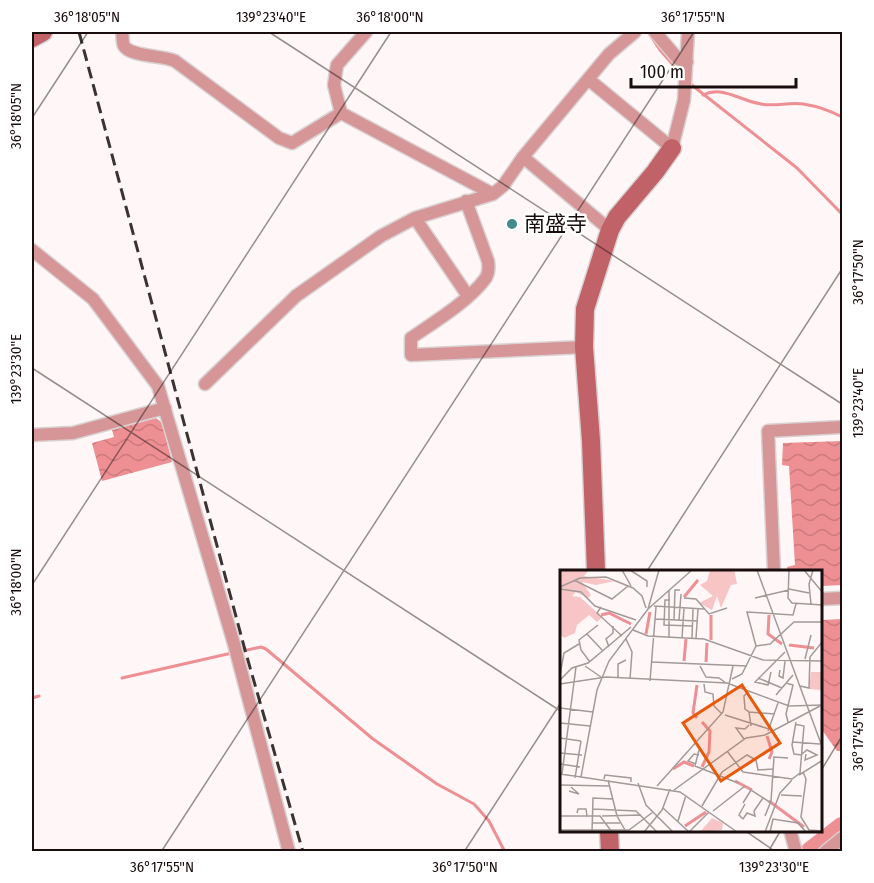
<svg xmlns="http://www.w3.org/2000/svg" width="874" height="883" viewBox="0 0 874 883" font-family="'Fira Sans Condensed','Noto Sans JP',sans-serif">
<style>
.water{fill:url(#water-waves)}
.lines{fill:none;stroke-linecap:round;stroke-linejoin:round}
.stream{stroke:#ee8f93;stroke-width:3}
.river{stroke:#ee8f93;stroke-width:20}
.street-casing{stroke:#dad2d2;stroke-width:15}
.secondary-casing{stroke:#dad2d2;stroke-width:21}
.street{stroke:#d69597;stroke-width:12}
.secondary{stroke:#c06268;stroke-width:18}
.rail{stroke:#3d3232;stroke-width:3;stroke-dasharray:12 6;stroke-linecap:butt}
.ticks{fill:none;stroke:#190d0d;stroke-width:1.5;stroke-opacity:0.45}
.poi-dot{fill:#428a8c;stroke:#fff;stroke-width:2}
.labels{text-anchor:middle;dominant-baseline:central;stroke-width:5;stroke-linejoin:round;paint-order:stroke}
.poi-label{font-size:21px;fill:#190d0d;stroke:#fff;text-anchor:start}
.inset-river{fill:none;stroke:#ee8f93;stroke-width:3}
.inset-road{fill:none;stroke:#a39999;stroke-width:1.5}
.view{fill:#e8590c;fill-opacity:0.15;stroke:#e8590c;stroke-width:3}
.inset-edge{fill:none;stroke:#190d0d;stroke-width:3}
.neatline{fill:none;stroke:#190d0d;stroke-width:2}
.ticks-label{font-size:15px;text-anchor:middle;fill:#190d0d}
</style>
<defs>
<pattern id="water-waves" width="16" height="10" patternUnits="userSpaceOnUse" patternTransform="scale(1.5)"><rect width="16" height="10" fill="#ee8f93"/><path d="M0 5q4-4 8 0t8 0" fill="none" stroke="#cc7a7e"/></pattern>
</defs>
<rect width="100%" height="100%" fill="#fff7f7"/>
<path class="water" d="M156,418L162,423L172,462L102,481L92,443L114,437L112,430Z
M842,441V585L822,586V571H787V567L795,565L789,466L782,465L783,443Z
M842,619V751H837L822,730V620Z"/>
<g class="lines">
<path class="stream" d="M648,32L660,50L682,75
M688,82L797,168L842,214
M703,95C723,85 740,101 761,104C774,107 789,102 803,104C816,106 831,111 842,117
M238,652L261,647L266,649L373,739L437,784L474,804L489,821L505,852
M122,678L232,653
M32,698L39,696"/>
<path class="river" d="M810,852L842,827"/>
<g class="street-casing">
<path id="street" d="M122,32C123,36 122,42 124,46C131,57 162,55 175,61L279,138L292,143L341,113
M366,32L337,65L334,85L341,113L493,194
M655,32L678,59L687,62
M588,79L672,148L684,100L688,32
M523,157L610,230
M466,201L488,261C489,268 489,274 485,279C469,301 433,323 411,338V355L584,347
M415,218L468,296
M32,250L93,299L158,386L234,644L289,852
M205,384L296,296L381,236L415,218L493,194L503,186L523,157L609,54L635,32
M32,435L73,433L165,408
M774,571L768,431L842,427
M822,599L842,598
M790,830L796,852
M825,852L842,838"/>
</g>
<g class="secondary-casing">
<path id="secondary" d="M32,38L43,32
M596,571L591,441L584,347L585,309L610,230L617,217L655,172L672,148
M609,830L610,852"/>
</g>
<use href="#street" class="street"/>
<use href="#secondary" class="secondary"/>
<path class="rail" d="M79,32L245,650L303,852"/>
</g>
<path class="ticks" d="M269,32L842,404M32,118L88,32M32,368L562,712M647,571L842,269M32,585L391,32M822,769L842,736M744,830L776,852M161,852L694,32M464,852L562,701M768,852L781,830"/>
<circle class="poi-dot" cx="512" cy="224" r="6"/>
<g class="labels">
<g class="poi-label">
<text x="524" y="224">南盛寺</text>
</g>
</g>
<g transform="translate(560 570)">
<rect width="262" height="262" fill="#fff7f7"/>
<path d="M0,0H29L24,6L55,11L36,15L22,12L31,25L28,28L16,22L12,26L20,27L42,47L37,52L29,45L17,55L15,63L4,68L0,64ZM150,0H174L175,4L177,14L171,15L161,38L157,26L152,40L139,33L153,26L140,15L147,11ZM251,102H262V120L249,119ZM152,248L163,253L162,260L140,262Z" fill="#f7c5c5"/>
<path class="inset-river" d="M124,27L138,10M41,45L49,43L71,54M209,45L208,64L222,74M86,64L90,42M151,70V45M229,75L254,78M124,91L126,69M146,92L147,73M137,115L133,143L137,148M142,152L150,161L149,182L142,197M207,166L212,182L209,189M113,199L124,192L134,196M175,211L192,220M209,231L244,257M125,256L146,242"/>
<path class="inset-road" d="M62,0L71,16M70,0L87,11V17M197,0L263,179M229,0L228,28L232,33L263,35M244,0L263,23M14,10L52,29L68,16M0,17L20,8L46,7L73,18L82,26L86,38M0,19L21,22L35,36L76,50M229,19L249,23M124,28L136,29L149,44L167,38M195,28L229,20M110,30H105L104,55L132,56M251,34L249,14L253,0M94,36L144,39M41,37L37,43L62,66M88,39L99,0M95,49L137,51M114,50L115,20H120M119,50L121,24M73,60L88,66L144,69L203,90L263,91M27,64L43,81M109,67V21M122,68L124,38M132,68L133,39M136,68L138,39M66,69L72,82L70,109M196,76L210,74L234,52H263M49,77L46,69L53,63V56M245,89L251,65M30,92L21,80L19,70L38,55M92,92L187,96M25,96L41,107M140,96L146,107L159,108L166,113M220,100L219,106L223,108L225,91M211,102L208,115L195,112L225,82M0,105L4,83L19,74M58,108V94L66,90M198,108L222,118M172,109L182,104L196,76L187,42L233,45L236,34M0,110L12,98L28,93L71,57M90,111L96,37M226,113L233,115L226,144L228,152M0,114L46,107L167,113L229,136L263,135M144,114L145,122L153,124L154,136L162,144M240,116L249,118L250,87L263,71M188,122L184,126L185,139L189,142L191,156M216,125L233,105M0,138L33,142M189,142L215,144M165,145L209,159M236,152L232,175L234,184L242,185M0,153L30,156M208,161L218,133M0,168L21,171M184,169L176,158L185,159L189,155M232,172L260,174M139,180L135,196L178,213M167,181L183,202L232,209L240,203L244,156L235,154M0,183L22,185M242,184L247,180L257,185L245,190L246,184M196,190L198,200L213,199M0,194L20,197M136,194L128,191L134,184L139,185M243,202L246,209L241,247L249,260L263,261M0,204L21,207L37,120L49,91L88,39L132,0M2,204L16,97M239,205L263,190M21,207L120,222L177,262M15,208L21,171M44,209L45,205L71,208V212M48,210L57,246L65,260M78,213L86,235L113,262M0,215L49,216M97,216L163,142L173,96M114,220L186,168L205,165L260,136M9,221L19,224L11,217M221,225L242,226M183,233L191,220L211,233M142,236L162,202L187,185L196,190M103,238L129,262M33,239L76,241L97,262M153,241L185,216M17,243L18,239H26L27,246M0,246H40L52,262M42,246L81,245M205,246L211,231L214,187L228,188M183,249L187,243L195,246L194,241L203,228M183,249L179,245L185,234M118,251L126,225M32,253H60M0,260H69L93,242M32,262L33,228L53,229M84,262L102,240L110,219M129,262L149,242M205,262L220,223L232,210M210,262L213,249L238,253L246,262"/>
<path class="view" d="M182,115L220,173L161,211L123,153Z"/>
<rect width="262" height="262" class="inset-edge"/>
</g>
<rect width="874" height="883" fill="none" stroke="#ffffff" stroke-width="66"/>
<path d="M631 78v9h165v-9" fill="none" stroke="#190d0d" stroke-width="3"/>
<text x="640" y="78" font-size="18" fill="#190d0d" stroke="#ffffff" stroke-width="4.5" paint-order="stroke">100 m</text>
<rect x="33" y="33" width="808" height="817" class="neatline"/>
<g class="ticks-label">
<text x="87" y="22">36°18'05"N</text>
<text x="271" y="22">139°23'40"E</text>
<text x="390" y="22">36°18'00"N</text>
<text x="693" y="22">36°17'55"N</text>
<text transform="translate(16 116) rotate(-90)" y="5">36°18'05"N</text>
<text transform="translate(858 272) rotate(-90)" y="5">36°17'50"N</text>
<text transform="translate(16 369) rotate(-90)" y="5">139°23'30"E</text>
<text transform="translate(858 403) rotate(-90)" y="5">139°23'40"E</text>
<text transform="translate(16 582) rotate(-90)" y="5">36°18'00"N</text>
<text transform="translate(858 739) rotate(-90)" y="5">36°17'45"N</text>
<text x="162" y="872">36°17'55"N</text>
<text x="465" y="872">36°17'50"N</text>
<text x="774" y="872">139°23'30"E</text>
</g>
</svg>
